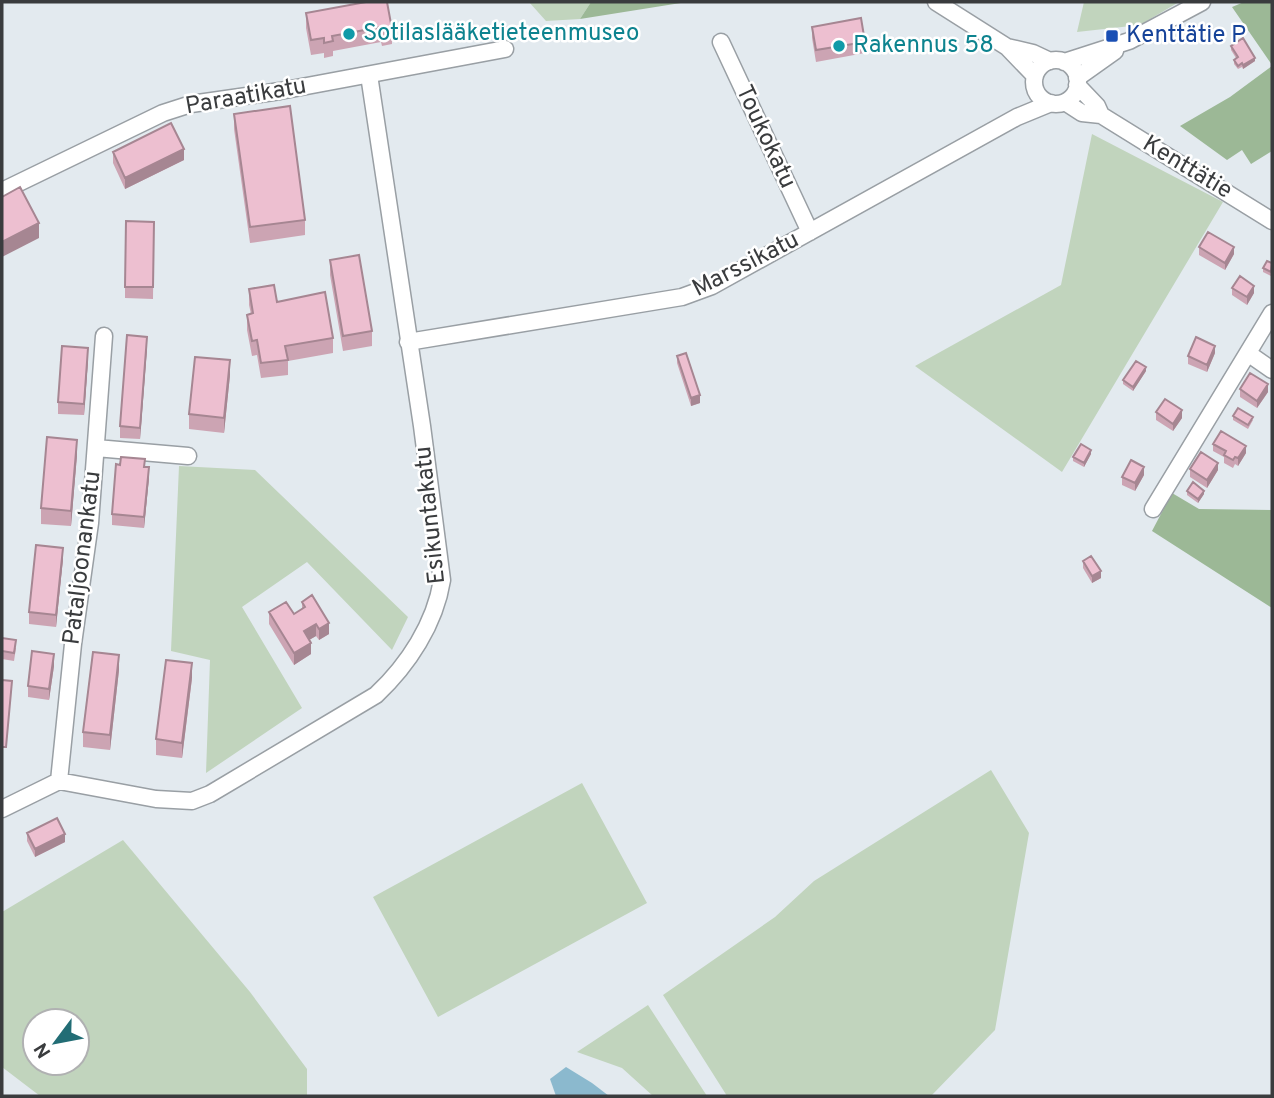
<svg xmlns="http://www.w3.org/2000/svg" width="1274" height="1098" viewBox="0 0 1274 1098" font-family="Overpass,sans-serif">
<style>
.green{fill:#c1d4bd;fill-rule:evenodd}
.forest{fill:#9cb896}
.water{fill:#8bb9ce}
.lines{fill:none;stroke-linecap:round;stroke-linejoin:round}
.minor-casing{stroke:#999fa4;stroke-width:19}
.minor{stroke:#fff;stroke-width:16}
.wall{fill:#cca4b3}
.shaded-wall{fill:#a68692}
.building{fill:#edbfd0;stroke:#a68692;stroke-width:2}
.culture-dot{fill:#0f9aa8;stroke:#fff;stroke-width:2.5}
.transit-dot{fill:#1a4fb4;stroke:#fff;stroke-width:2.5}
.labels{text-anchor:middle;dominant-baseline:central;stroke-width:5;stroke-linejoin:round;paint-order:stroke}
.culture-label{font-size:24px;fill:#0d838f;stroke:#fff;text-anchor:start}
.transit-label{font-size:24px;fill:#164399;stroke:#fff;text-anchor:start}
.street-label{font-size:24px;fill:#3a3c3e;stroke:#fff}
</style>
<rect width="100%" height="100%" fill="#e3eaef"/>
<path class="green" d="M529,2H591L580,19L546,21Z
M1084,2H1179L1140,25L1077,32Z
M1092,134L1223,202L1062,472L915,366L1061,285Z
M179,466L255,470L408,617L392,650L307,562L242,607L302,708L206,773L210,660L171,651Z
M991,770L1029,833L995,1030L931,1096H727L663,995L775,917L814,881Z
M582,783L647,903L438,1017L373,897Z
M123,840L250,992L307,1069V1096H40L2,1067V912ZM77,1021V1063H35V1021Z
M648,1005L707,1096H653L622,1068L577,1052Z"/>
<path class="forest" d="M591,2H687L580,19Z
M1244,2H1272V65L1232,7Z
M1272,66V151L1251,164L1242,150L1227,160L1180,126L1230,97Z
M1172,493L1199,509L1272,510V608L1152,531Z"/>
<path class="water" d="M566,1067L592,1083L609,1096H556L550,1079Z"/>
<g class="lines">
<g class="minor-casing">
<path id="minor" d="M936,2L1007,47L1035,76
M721,42L810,232
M1007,47L1033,53L1050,61
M1034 82a22 22 0 1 1 44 0a22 22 0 1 1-44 0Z
M1064,62L1129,41L1202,2
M1077,78L1115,51
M1077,85L1097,106L1101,115
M1065,102L1082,113L1101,115L1272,221
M2,191L163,113L191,104L280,91L505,49
M408,342L682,297L712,286L1017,117L1051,103
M1249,354L1272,370
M96,448L188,456
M1153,509L1272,313
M59,781L73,644L90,523L104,336
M2,809L59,781L156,799L192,801L210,794L376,695C408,665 435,624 442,580L422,426L369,75"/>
</g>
<use href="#minor" class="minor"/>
</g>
<path class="wall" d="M306,13L392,29V44L382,46L381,42L333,51V56L324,58V53L311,55L306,28Z
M812,27L865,42V53L816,62L812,38Z
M1231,46L1255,61L1243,69L1242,67L1238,69L1234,64V60L1236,58L1231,50Z
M234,114L305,220V235L250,243L234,129Z
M113,152L184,160L125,189L113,163Z
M154,222L153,299L125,298V287Z
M1199,247L1234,254L1225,270L1199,255Z
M330,260L372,331V346L343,351L330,275Z
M1272,263V274L1271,276L1263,272V268Z
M1232,288L1254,293L1247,305L1232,295Z
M249,289L277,302L333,338V353L288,361V375L261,378L257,355L252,356L247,330V315L251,314L249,305Z
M147,348L140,439L120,438V426Z
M1215,353L1207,372L1188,364V356Z
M677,356L700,403L691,406L677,363Z
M88,360L84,415L58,414V402Z
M1146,371L1133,391L1123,384V380Z
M230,375L224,433L189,429V414Z
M1240,389L1268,392L1257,408L1240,397Z
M1156,412L1182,418L1173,431L1156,420Z
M1233,416L1253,420L1248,429L1233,420Z
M1213,444L1246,453L1238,466L1235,464L1233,468L1224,463V457L1213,451Z
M1091,454L1084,467L1073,461V457Z
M77,455L71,526L41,524V508Z
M145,467L149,478L144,528L112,525V514Z
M1190,469L1218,470L1207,488L1190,477Z
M1144,475L1135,491L1122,485V477Z
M1187,491L1204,494L1198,503L1187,495Z
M63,559L56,627L29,624V612Z
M1083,561L1101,578L1092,583L1083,568Z
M302,602L329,634L319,640L316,636L309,640L311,654L294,665L269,624V612L294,614L302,609Z
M2,638L16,648L14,661L2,659Z
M54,666L49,700L28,697V686Z
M119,670L110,750L83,747V732Z
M192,678L182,758L156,755V739Z
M27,833L65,842L35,857L27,841Z"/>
<path class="shaded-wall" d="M1255,58V61L1243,69V65Z
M184,149V160L125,189V178Z
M39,223V238L2,257V242Z
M1234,247V254L1225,270V263Z
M1254,286V293L1247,305V297Z
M147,337V348L140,439V428Z
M1215,346V353L1207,372V365Z
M88,348V360L84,415V404Z
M230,360V375L224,433V418Z
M1146,367V371L1133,391V387Z
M1268,384V392L1257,408V401Z
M700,395V403L691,406V398Z
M1182,410V418L1173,431V424Z
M77,440V455L71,526V511Z
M1246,446V453L1238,466V458Z
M1091,450V454L1084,467V463Z
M1218,463V470L1207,488V480Z
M149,467V478L144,528V517Z
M1144,467V475L1135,491V483Z
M1204,491V494L1198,503V499Z
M63,548V559L56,627V615Z
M1101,571V578L1092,583V576Z
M329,623V634L319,640V629Z
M316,624V636L304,643V631Z
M311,643V654L294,665V653Z
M54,654V666L49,700V689Z
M119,655V670L110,750V735Z
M192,663V678L182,758V743Z
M65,834V842L35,857V849Z"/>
<path class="building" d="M366,2H387L392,29L382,31L381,27L332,36L333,41L324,43V38L311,40L306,13Z
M861,18L865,42L816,50L812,27Z
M1243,38L1255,58L1243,65L1242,63L1238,66L1234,60L1238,57L1231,46Z
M290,106L305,220L250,227L234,114Z
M171,123L184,149L125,178L113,152Z
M20,187L39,223L2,242V197Z
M126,221L154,222L153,287H125Z
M1208,232L1234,247L1225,263L1199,247Z
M359,255L372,331L343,336L330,260Z
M1267,261L1272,263L1271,272L1263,268Z
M1240,276L1254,286L1247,297L1232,288Z
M274,285L277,302L325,292L333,338L285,346L288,360L261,363L257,340L252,341L247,315L253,313L249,289Z
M127,335L147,337L140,428L120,426Z
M1196,337L1215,346L1207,365L1188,356Z
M62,346L88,348L84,404L58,402Z
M686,353L700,395L691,398L677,356Z
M195,357L230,360L224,418L189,414Z
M1136,361L1146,367L1133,387L1123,380Z
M1250,373L1268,384L1257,401L1240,389Z
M1165,399L1182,410L1173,424L1156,412Z
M1238,408L1253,417L1248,425L1233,416Z
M1221,431L1246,446L1238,458L1235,457L1233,460L1224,455L1226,451L1213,444Z
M47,437L77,440L71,511L41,508Z
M1081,444L1091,450L1084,463L1073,457Z
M1201,452L1218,463L1207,480L1190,469Z
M121,457L145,459L144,467H149L144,517L112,514L116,464L120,465Z
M1131,460L1144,467L1135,483L1122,477Z
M1193,482L1204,491L1198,499L1187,491Z
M36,545L63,548L56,615L29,612Z
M1091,556L1101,571L1092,576L1083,561Z
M312,595L329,623L319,629L316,624L304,631L311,643L294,653L269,612L286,602L294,614L305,607L302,602Z
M2,638L16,640L14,653L2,651Z
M32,651L54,654L49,689L28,686Z
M93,652L119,655L110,735L83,732Z
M166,660L192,663L182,743L156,739Z
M2,680L12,681L6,747H2Z
M57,818L65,834L35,849L27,833Z"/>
<g class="culture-dot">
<circle cx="349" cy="34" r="7"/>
<circle cx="839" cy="46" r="7"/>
</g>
<rect class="transit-dot" x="1105" y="29" width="14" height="14" rx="3.5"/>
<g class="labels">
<g class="culture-label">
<text x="363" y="34">Sotilaslääketieteenmuseo</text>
<text x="853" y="46">Rakennus 58</text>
</g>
<g class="transit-label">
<text x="1126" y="36">Kenttätie P</text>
</g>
<g class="street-label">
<text transform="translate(246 97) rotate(-10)">Paraatikatu</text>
<text transform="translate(765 137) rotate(65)">Toukokatu</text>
<text transform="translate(1187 168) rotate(31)">Kenttätie</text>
<text transform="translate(746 265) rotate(-27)">Marssikatu</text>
<text transform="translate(431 515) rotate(-96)">Esikuntakatu</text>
<text transform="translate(83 558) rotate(-83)">Pataljoonankatu</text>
</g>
</g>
<rect width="1274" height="1098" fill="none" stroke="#3a3c3e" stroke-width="7"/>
<g transform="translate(56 1042) rotate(238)"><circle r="33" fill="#ffffff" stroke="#b0b1b2" stroke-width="2"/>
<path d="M0-5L12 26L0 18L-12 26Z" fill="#226d75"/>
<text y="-10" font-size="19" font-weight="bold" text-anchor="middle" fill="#3a3c3e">N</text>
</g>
</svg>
